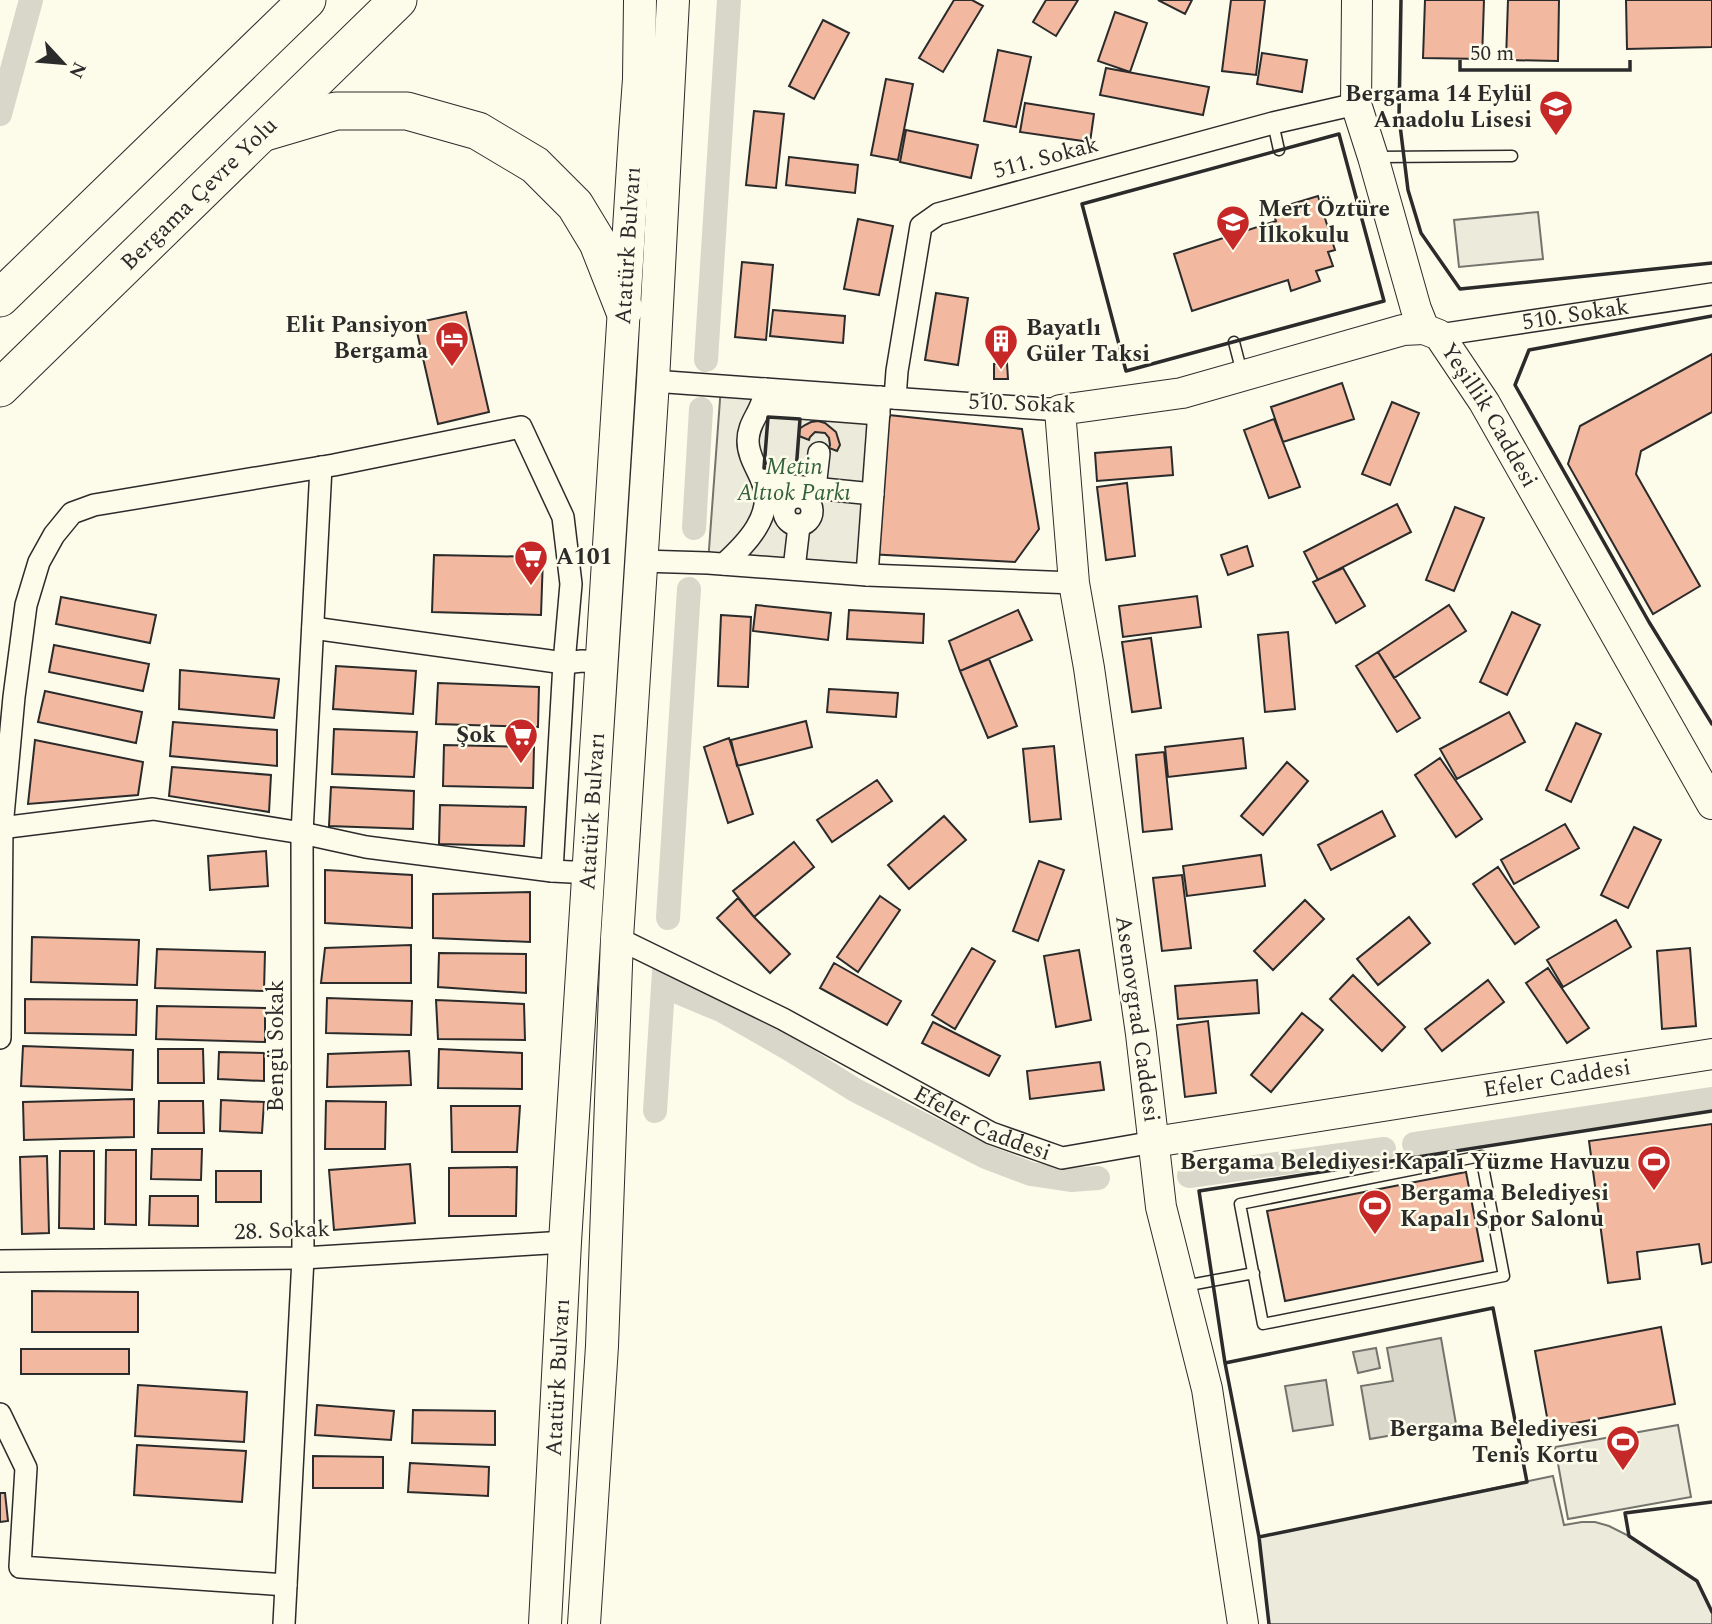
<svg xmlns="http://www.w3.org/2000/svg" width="1712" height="1624" viewBox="0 0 1712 1624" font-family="Spectral,serif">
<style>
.green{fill:#ecebdb;stroke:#74746e;stroke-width:2}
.water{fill:#d8d7c9;stroke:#74746e;stroke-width:2}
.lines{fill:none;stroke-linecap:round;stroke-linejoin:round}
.canal{stroke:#d8d7c9;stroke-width:24}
.building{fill:#f2b8a0;stroke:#2b2b2b;stroke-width:2}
.lane-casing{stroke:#2b2b2b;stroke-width:13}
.street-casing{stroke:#2b2b2b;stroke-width:24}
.secondary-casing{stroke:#2b2b2b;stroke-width:32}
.primary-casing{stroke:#2b2b2b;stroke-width:34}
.highway-casing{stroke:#2b2b2b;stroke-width:39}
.lane{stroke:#fdfbea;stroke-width:10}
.street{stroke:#fdfbea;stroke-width:21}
.secondary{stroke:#fdfbea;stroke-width:30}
.primary{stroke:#fdfbea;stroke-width:32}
.highway{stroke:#fdfbea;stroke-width:37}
.wall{stroke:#2b2b2b;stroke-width:3.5}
.labels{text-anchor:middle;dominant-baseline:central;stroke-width:5;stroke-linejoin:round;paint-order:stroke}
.poi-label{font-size:23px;font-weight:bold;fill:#2b2b2b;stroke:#fdfbea;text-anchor:end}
.street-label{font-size:23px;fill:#2b2b2b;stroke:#fdfbea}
.park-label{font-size:23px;font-style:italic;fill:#34623c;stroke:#fdfbea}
</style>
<rect width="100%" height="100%" fill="#fdfbea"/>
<path class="green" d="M1538,212L1543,259L1459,267L1454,220Z
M721,386L880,397L867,575L708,563Z
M1678,1425L1691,1497L1568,1519L1555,1447Z
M1553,1476L1564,1525L1582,1522H1595L1609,1526L1629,1536L1697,1581L1712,1612V1624H1269L1259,1537Z"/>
<path class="water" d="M1441,1338L1456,1424L1370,1439L1361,1386L1393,1381L1387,1348Z
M1376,1348L1380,1368L1358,1373L1353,1352Z
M1326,1380L1333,1425L1293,1431L1285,1386Z"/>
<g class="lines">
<path class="canal" d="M0,114L31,0
M706,360L729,0
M694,528L701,409
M668,918L689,589
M663,986L723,1011L791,1050L855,1090L986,1157L1031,1174L1071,1180L1098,1178
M655,1111L664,972
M1414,1144L1711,1099
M1189,1176L1384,1149"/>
</g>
<path class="building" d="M954,0H972L983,6L943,72L919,58Z
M1046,0H1078L1056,36L1033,22Z
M1158,0H1192L1185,14Z
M1231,0H1265L1256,75L1222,71Z
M1425,0H1484L1482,59L1423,58Z
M1508,0H1559L1558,61L1506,60Z
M1626,0H1712V47L1627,49Z
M1115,12L1147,23L1130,72L1098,61Z
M823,20L849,33L814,99L789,86Z
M998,50L1031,57L1016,127L984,121Z
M1262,53L1307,60L1302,92L1257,84Z
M1106,68L1209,87L1203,115L1100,95Z
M886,79L913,84L898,160L871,155Z
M1025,103L1094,114L1090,142L1020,132Z
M754,111L784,114L776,188L746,185Z
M906,130L978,145L971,178L900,162Z
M789,157L858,165L855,193L786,185Z
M1318,196L1335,250L1328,252L1333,266L1316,271L1320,281L1291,291L1288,280L1192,311L1174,254L1276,221L1272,210Z
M858,219L893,226L879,295L844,289Z
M742,262L773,265L766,340L735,337Z
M936,293L968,298L958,365L925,360Z
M773,310L845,316L843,343L770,336Z
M466,312L489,412L438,424L415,323Z
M1712,354V412L1641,451L1636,474L1700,586L1653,614L1568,464L1580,426Z
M1007,363L1008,379H994V364Z
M1342,383L1354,419L1283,442L1271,407Z
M1392,402L1419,413L1390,485L1362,474Z
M879,414L1022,429L1039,529L1015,562L868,554Z
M1274,419L1300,487L1269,498L1244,430Z
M818,421L825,423L836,432L840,445L837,451L829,448L830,445L829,438L825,433L815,432L810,437L809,440L799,436V429L805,425L811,422Z
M1171,447L1173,475L1097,481L1095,453Z
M1127,483L1135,556L1106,560L1097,487Z
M1397,504L1411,532L1318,580L1304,552Z
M1455,507L1484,518L1454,591L1426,580Z
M1247,546L1253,566L1228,575L1221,555Z
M434,555L543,557L541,615L432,612Z
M1343,568L1365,606L1336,623L1313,582Z
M1197,596L1201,627L1123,637L1119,606Z
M61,597L156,615L150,643L56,624Z
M756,605L831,613L828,640L753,631Z
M1449,605L1466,631L1394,678L1378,652Z
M849,610L924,614L923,643L847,639Z
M1018,610L1032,640L960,671L949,641Z
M1512,612L1540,625L1507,695L1480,682Z
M721,615L751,617L748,687L718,686Z
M1288,632L1295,709L1265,712L1258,635Z
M1151,638L1161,708L1132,712L1122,642Z
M54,645L149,664L143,691L49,672Z
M1378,652L1420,718L1397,732L1356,666Z
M989,659L1017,726L988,738L960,671Z
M336,666L416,671L413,714L333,709Z
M180,670L279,679L274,718L179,709Z
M438,683L539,687L538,727L436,724Z
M829,689L898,693L896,717L827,712Z
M45,691L142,712L136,743L38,722Z
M1509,712L1525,742L1457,779L1440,749Z
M806,721L812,747L737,766L731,740Z
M173,722L277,730V766L170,756Z
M1576,723L1601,734L1571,802L1546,790Z
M334,729L417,732L414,777L332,774Z
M729,738L753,814L728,823L704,747Z
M1243,738L1246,768L1168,777L1165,747Z
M35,740L143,762L138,795L28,804Z
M444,745L534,747L533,788L443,786Z
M1054,746L1061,819L1030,822L1023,749Z
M1164,752L1172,829L1143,832L1136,755Z
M1440,758L1482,819L1456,837L1415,775Z
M1287,762L1308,781L1263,835L1241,816Z
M172,767L271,775L269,812L169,796Z
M877,780L892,801L832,842L817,820Z
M331,787L414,791L413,829L329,826Z
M440,805L526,807L524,846L439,844Z
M1382,811L1395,836L1331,870L1318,845Z
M944,816L966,840L909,889L888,865Z
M1565,824L1579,848L1514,884L1501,860Z
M1634,827L1661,840L1628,908L1601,895Z
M794,842L814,867L754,917L733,891Z
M266,851L268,886L210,890L208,856Z
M1261,855L1265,886L1187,896L1183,866Z
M1039,861L1064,870L1038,941L1013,931Z
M1498,867L1539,927L1515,944L1473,884Z
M325,870L412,875V928L325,923Z
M1182,875L1191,948L1162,951L1153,878Z
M530,892V942L433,938V894Z
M880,896L900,910L858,972L837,957Z
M738,898L754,917L790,954L770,973L717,918Z
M1305,900L1324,919L1273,970L1254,951Z
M1409,917L1430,943L1378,985L1357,959Z
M1616,920L1631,947L1563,987L1547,960Z
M32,937L139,940L137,985L31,982Z
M411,945V983H321L325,948Z
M972,948L995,961L955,1029L932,1015Z
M1690,948L1696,1026L1662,1029L1657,951Z
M157,949L265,952L264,991L155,988Z
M1079,950L1091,1020L1056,1027L1044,956Z
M439,953L526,954V993L438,987Z
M834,963L901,1001L887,1025L820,988Z
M1548,968L1589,1028L1567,1043L1526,983Z
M1353,975L1405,1027L1382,1051L1330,999Z
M1257,980L1259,1013L1178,1019L1175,986Z
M1488,980L1504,1002L1442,1051L1425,1029Z
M327,998L412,1001L411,1035L326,1033Z
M25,999L137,1000L136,1035L25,1033Z
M436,1000L524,1004L525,1040L438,1039Z
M157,1006L265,1008V1042L156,1039Z
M1302,1013L1323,1030L1271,1092L1251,1075Z
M1208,1021L1216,1093L1185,1097L1177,1025Z
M933,1022L1000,1056L989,1076L922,1043Z
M23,1046L133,1050L132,1090L21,1086Z
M158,1049H203L204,1083H158Z
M439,1049L522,1053V1089L438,1088Z
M409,1051L411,1085L327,1087L328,1054Z
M219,1052L264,1053V1081L218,1079Z
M1100,1062L1104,1090L1030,1099L1027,1071Z
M134,1099V1137L24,1140L23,1102Z
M221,1100L264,1102L262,1133L220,1131Z
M159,1101H203L204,1133H158Z
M326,1101L386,1102L385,1149H325Z
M451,1106H520L517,1152H452Z
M1712,1124V1262L1702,1264L1699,1244L1637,1252L1640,1279L1608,1283L1589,1141Z
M152,1149H202L201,1180L151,1179Z
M106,1150H136V1225L105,1224Z
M60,1151H94V1229L59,1228Z
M47,1156L49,1233L22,1234L20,1157Z
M410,1164L415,1223L334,1230L329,1170Z
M517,1167L516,1216H449V1168Z
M216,1171H261V1202H216Z
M1466,1172L1483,1261L1285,1301L1267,1211Z
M150,1196H198V1226L149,1225Z
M32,1291L138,1292V1332H32Z
M1661,1327L1675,1404L1549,1428L1535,1351Z
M21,1349H129V1374H21Z
M138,1385L247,1392L244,1442L135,1436Z
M317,1405L394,1411L391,1440L315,1435Z
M413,1410L495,1411V1445L412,1443Z
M137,1445L246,1451L242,1502L134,1495Z
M313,1456L383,1457V1488H313Z
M410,1463L489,1467L488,1496L408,1492Z
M0,1493H5L8,1521L0,1522Z"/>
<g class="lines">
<g class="lane-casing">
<path id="lane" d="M1273,123L1279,150
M1376,157L1512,156
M1234,342L1242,373
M1481,1156L1504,1276L1263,1324L1240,1204Z
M1184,1286L1254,1273"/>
</g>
<g class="street-casing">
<g id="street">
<path id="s1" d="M1439,335L1712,294"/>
<path d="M653,381L1060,410"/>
<path d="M895,398L897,371L921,226L938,214L1273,123L1356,104"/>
<path d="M762,405L879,414"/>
<path d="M763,483L873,494"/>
<path d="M815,488L819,453"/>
<circle cx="798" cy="511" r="14"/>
<path d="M641,561L708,563L867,575L1074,583"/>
<path d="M724,564C746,544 776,514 762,481C757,468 748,456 748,441C748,426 756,418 761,405C763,401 764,395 765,389"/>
<path d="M794,569L799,526"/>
<path d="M867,575L880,397"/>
<path d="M313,628L564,663L552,871"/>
<path d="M0,828L153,809L302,833L366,847L552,871L571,872L589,871"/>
<path id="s2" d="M617,938L783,1019L991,1133L1062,1158L1154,1142"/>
<path d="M0,1038L2,827L14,697L26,605L39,562L54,535L72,513L94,505L334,465L521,427L563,517L571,584L564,663L582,661L602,662"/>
<path d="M0,1261L303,1258L565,1242"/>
<path d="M0,1414L26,1468L20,1567L286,1585"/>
<path d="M284,1624L303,1258L302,833L321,467"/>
</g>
</g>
<g class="secondary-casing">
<g id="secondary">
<path id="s3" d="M1357,0L1356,104L1373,157L1416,309L1424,329L1439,335L1484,402L1712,804"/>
<path id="s4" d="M1154,1142L1712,1054"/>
<path d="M1243,1624L1207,1389L1161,1207L1141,1034L1089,668L1074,583L1060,410L1182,393L1403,330L1424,329"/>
</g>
</g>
<g class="primary-casing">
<g id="primary">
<path id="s5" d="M545,1624L565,1242L635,134L639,79L640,0"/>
<path d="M584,1624L602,1346L617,938L653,381L673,0"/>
</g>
</g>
<g class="highway-casing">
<g id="highway">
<path d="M265,132L336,111H407L478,131L535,165L575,205L598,243L624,309"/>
<path d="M0,298L307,0"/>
<path id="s6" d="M0,388L398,0"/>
</g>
</g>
<use href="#lane" class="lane"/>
<use href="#street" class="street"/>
<use href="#secondary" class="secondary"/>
<use href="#primary" class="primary"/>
<use href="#highway" class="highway"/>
<path class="wall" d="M1401,0L1399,117L1408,190L1421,233L1460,289L1712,263
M1339,134L1384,301L1126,371L1082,204Z
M1712,316L1529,350L1515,385L1649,622L1712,724
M768,417L800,419L796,471L764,468Z
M1493,1308L1527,1482L1259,1537L1225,1363Z
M1225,1363L1199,1191L1712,1111
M1712,1502L1625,1513L1629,1536L1697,1581L1712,1612
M1259,1537L1269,1624"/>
</g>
<defs>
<g id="school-pin" transform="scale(1.75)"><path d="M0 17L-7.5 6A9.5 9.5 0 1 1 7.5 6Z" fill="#c62828" stroke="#fdfbea"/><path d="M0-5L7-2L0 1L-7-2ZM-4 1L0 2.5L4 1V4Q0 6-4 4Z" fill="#fff"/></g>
<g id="hotel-pin" transform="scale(1.75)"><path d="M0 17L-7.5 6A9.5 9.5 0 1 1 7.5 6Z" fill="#c62828" stroke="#fdfbea"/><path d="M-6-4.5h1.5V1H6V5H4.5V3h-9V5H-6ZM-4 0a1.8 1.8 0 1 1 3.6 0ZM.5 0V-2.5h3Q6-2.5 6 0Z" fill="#fff"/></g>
<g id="building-pin" transform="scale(1.75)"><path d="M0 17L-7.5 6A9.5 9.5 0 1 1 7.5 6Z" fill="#c62828" stroke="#fdfbea"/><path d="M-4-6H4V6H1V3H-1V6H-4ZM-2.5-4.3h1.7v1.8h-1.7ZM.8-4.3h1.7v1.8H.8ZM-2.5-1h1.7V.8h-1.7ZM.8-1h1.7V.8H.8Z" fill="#fff"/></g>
<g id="supermarket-pin" transform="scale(1.75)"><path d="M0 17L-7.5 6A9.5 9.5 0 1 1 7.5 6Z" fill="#c62828" stroke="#fdfbea"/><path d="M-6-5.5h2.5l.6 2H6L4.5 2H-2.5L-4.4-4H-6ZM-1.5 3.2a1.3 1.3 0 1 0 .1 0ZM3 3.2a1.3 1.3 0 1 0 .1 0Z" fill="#fff"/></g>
<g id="stadium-pin" transform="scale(1.75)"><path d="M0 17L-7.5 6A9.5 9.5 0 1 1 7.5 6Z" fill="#c62828" stroke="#fdfbea"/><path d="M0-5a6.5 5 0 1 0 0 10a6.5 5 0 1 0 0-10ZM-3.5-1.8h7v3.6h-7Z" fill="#fff"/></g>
</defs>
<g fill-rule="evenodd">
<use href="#school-pin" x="1556" y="107"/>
<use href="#school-pin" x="1233" y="222"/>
<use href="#hotel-pin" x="452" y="338"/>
<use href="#building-pin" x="1001" y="341"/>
<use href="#supermarket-pin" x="531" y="557"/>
<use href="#supermarket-pin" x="521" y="735"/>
<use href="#stadium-pin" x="1654" y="1162"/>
<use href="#stadium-pin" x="1375" y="1206"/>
<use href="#stadium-pin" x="1623" y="1442"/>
</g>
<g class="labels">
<g class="poi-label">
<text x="1532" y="94">Bergama 14 Eylül<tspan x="1532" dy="26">Anadolu Lisesi</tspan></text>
<text x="1258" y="209" text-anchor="start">Mert Öztüre<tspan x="1258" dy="26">İlkokulu</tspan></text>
<text x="428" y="325">Elit Pansiyon<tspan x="428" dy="26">Bergama</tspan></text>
<text x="1026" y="328" text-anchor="start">Bayatlı<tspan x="1026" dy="26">Güler Taksi</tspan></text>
<text x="556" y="557" text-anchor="start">A101</text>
<text x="496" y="735">Şok</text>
<text x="1630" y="1162">Bergama Belediyesi Kapalı Yüzme Havuzu</text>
<text x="1400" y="1193" text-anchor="start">Bergama Belediyesi<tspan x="1400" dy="26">Kapalı Spor Salonu</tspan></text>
<text x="1598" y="1429">Bergama Belediyesi<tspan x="1598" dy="26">Tenis Kortu</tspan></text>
</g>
<g class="street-label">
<text transform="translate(1046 158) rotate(-15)">511. Sokak</text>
<text stroke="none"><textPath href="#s6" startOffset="278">Bergama Çevre Yolu</textPath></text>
<text stroke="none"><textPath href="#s5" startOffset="1381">Atatürk Bulvarı</textPath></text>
<text stroke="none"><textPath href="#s1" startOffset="138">510. Sokak</textPath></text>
<text transform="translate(1022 404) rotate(2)">510. Sokak</text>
<text stroke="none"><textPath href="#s3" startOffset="450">Yeşillik Caddesi</textPath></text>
<text stroke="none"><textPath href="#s5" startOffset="814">Atatürk Bulvarı</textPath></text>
<text transform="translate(1137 1019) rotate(82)">Asenovgrad Caddesi</text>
<text transform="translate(276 1046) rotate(-90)">Bengü Sokak</text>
<text stroke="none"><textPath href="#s4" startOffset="408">Efeler Caddesi</textPath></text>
<text stroke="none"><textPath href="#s2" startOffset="410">Efeler Caddesi</textPath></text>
<text transform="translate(282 1231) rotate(-2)">28. Sokak</text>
<text stroke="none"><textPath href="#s5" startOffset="247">Atatürk Bulvarı</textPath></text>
</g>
<g class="park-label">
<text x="794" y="467">Metin<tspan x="794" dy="26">Altıok Parkı</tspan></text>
</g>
</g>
<g transform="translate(63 63) rotate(116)" stroke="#fdfbea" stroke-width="5" paint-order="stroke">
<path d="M0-5L12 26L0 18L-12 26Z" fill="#2b2b2b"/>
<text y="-10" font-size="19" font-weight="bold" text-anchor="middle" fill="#2b2b2b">N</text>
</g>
<path d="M1460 60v10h170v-10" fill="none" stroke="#2b2b2b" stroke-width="3.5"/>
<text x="1470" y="60" font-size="21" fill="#2b2b2b" stroke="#fdfbea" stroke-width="5" paint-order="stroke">50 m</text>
</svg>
